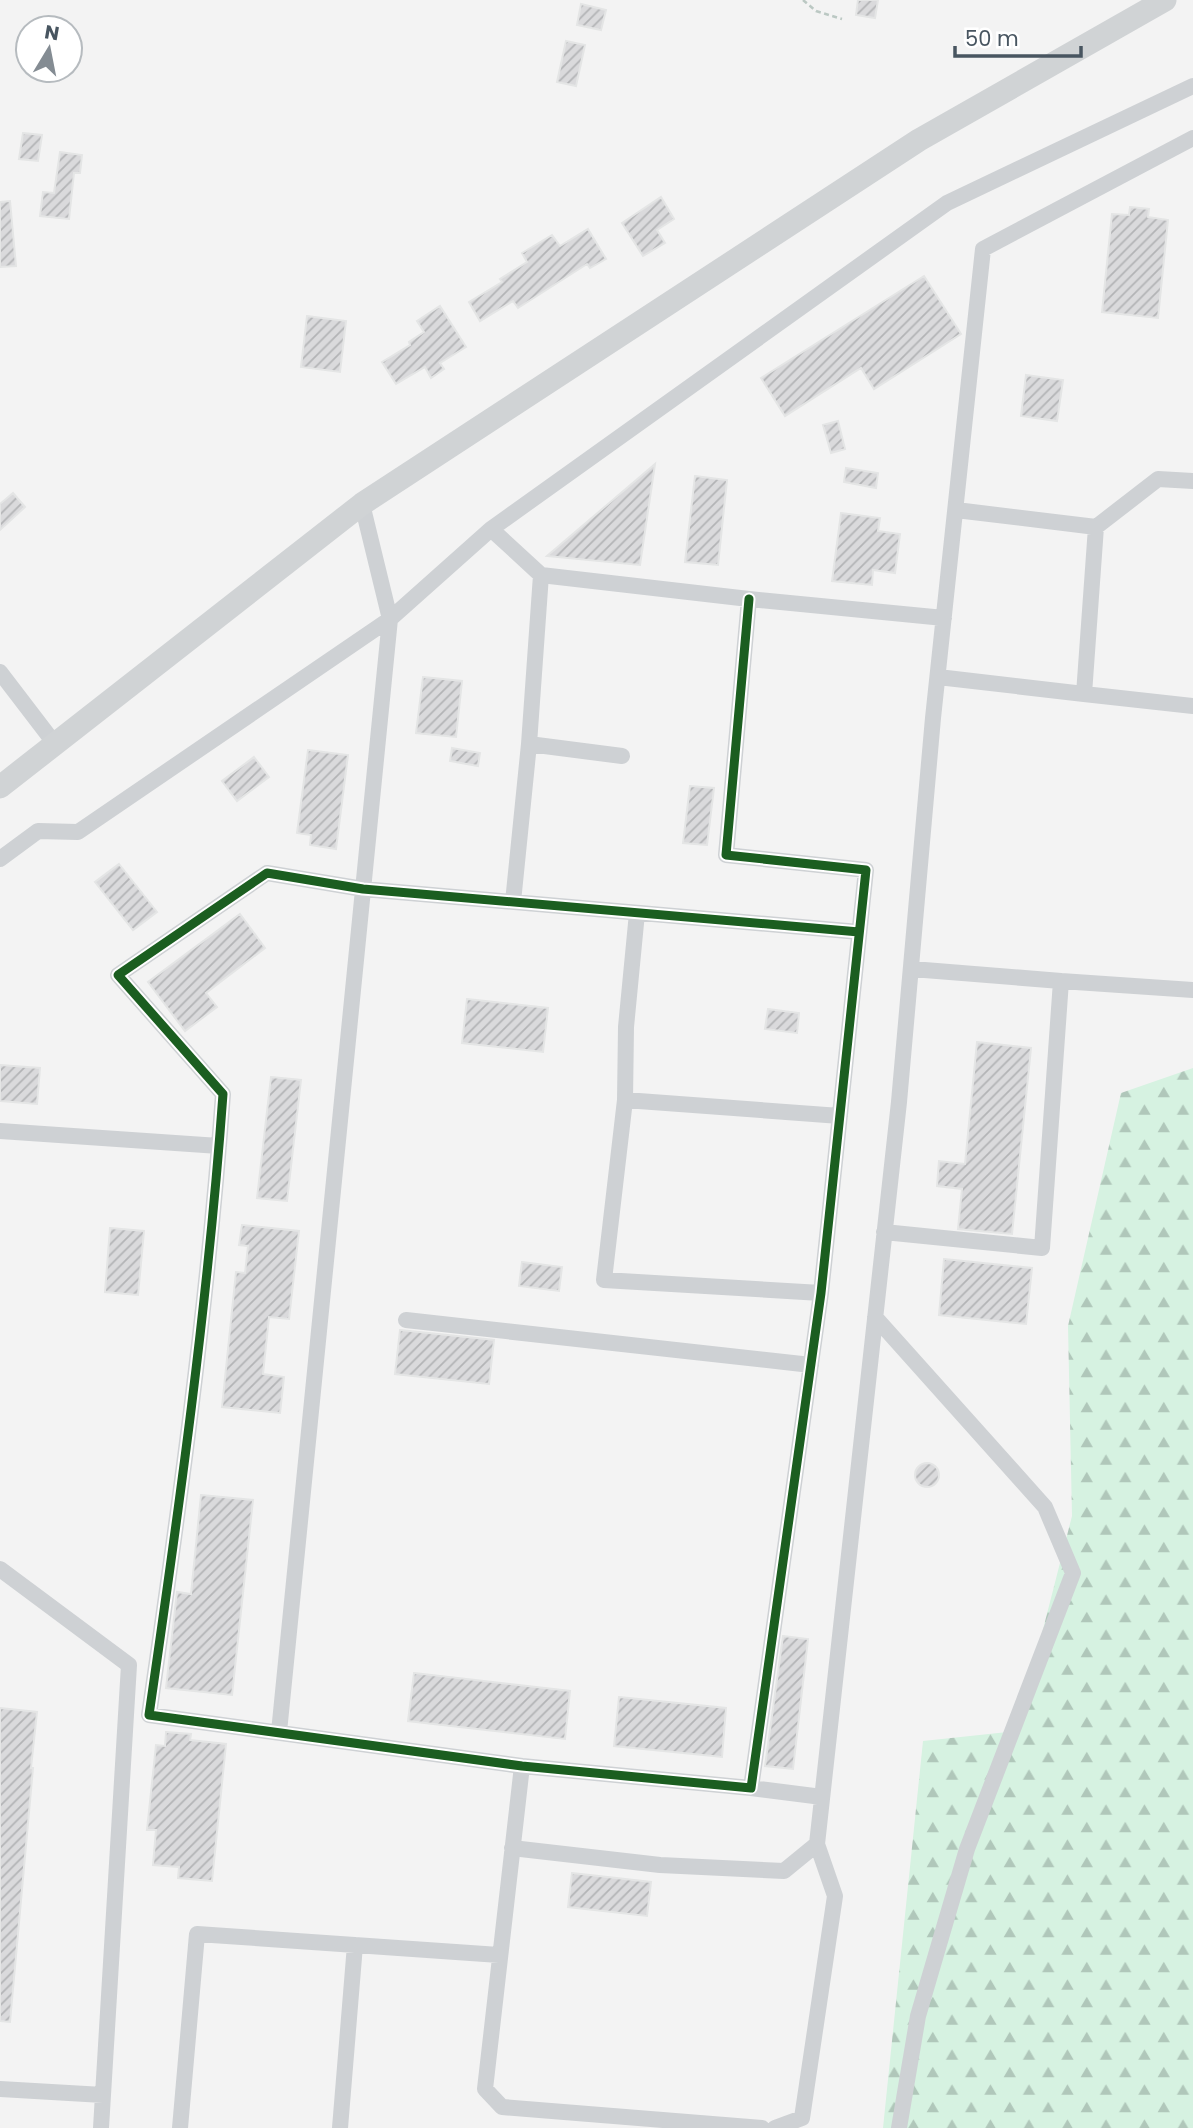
<svg xmlns="http://www.w3.org/2000/svg" width="1193" height="2128" viewBox="0 0 1193 2128" font-family="Poppins,sans-serif">
<style>
.forest{fill:url(#forest-firs)}
.building{fill:url(#building-hatch);stroke:#e4e5e5;stroke-width:2}
.lines{fill:none;stroke-linecap:round;stroke-linejoin:round}
.path{stroke:#bbc8c3;stroke-width:2.5;stroke-dasharray:5 3.5;stroke-linecap:butt}
.street{stroke:#ced1d4;stroke-width:16}
.secondary{stroke:#d0d3d5;stroke-width:23}
.cycleway-casing{stroke:#fff;stroke-width:13}
.cycleway{stroke:#1b5e20;stroke-width:9}
</style>
<defs>
<pattern id="forest-firs" width="22" height="20" patternUnits="userSpaceOnUse" patternTransform="scale(1.75)"><rect width="22" height="20" fill="#d6f2e1"/><path d="M5 1l3.5 6h-7zM16 11l3.5 6h-7z" fill="#b0c7ba"/></pattern>
<pattern id="building-hatch" width="6" height="6" patternUnits="userSpaceOnUse" patternTransform="scale(1.75)"><rect width="6" height="6" fill="#dadadc"/><path d="M-1 1l2-2M0 6l6-6M5 7l2-2" fill="none" stroke="#b3b4b6"/></pattern>
</defs>
<rect width="100%" height="100%" fill="#f3f3f3"/>
<path class="forest" d="M1193,1068V2128H883L923,1741L1017,1731L1072,1516L1068,1326L1121,1093Z"/>
<path class="building" d="M858,0H878L875,18L856,15Z
M581,4L606,10L601,30L577,25Z
M566,41L585,45L576,86L557,82Z
M23,133L42,135L38,161L19,159Z
M60,152L82,155L80,173H74L69,219L40,216L43,192L54,193Z
M661,197L674,219L657,230L665,243L643,256L622,223Z
M10,201L16,266L0,267V202Z
M1130,207L1149,209L1148,217L1168,220L1158,318L1102,312L1112,214L1129,215Z
M588,229L606,259L590,268L587,264L518,308L513,301L480,321L469,302L502,282L500,279L527,262L522,253L552,235L560,246Z
M924,276L961,334L874,389L861,368L785,416L761,378Z
M440,306L466,347L440,363L444,369L431,378L425,367L396,384L382,362L410,345L409,342L424,332L417,321Z
M307,316L346,321L340,372L301,367Z
M1026,375L1063,380L1057,421L1021,416Z
M838,421L845,449L831,453L823,425Z
M655,464L640,565L547,556Z
M846,468L878,473L876,488L844,482Z
M695,476L727,480L718,565L685,562Z
M13,493L25,507L0,530V504Z
M841,513L880,518L878,531L900,534L895,573L873,570L872,585L832,581Z
M423,677L462,681L456,737L416,733Z
M452,748L480,753L478,766L450,761Z
M308,750L348,755L336,849L310,845L311,835L297,833Z
M254,757L269,777L237,801L222,781Z
M690,786L714,788L707,845L683,843Z
M119,864L157,912L133,930L95,882Z
M240,914L265,948L206,993L217,1007L185,1031L148,982Z
M467,999L548,1008L543,1052L462,1043Z
M768,1009L799,1013L797,1033L765,1029Z
M977,1042L1031,1048L1012,1234L958,1229L962,1189L937,1186L939,1161L965,1164Z
M0,1065L40,1068L37,1104L0,1101Z
M271,1077L301,1080L287,1201L257,1198Z
M242,1225L299,1231L289,1319L269,1317L263,1374L284,1377L280,1413L222,1407L236,1272L245,1273L248,1246L239,1245Z
M110,1228L144,1231L138,1295L105,1292Z
M944,1259L1032,1268L1026,1324L939,1315Z
M522,1262L562,1267L559,1291L519,1286Z
M400,1330L494,1340L489,1384L395,1374Z
M915 1475a12 12 0 1 1 24 0a12 12 0 1 1-24 0Z
M201,1495L253,1500L232,1695L166,1688L177,1592L191,1594Z
M783,1636L808,1639L793,1769L765,1766Z
M414,1673L570,1691L565,1739L408,1721Z
M619,1697L726,1708L722,1757L614,1746Z
M0,1708L37,1712L31,1768H33L10,2022L0,2021Z
M166,1732L191,1734L190,1740L226,1744L212,1881L178,1878L179,1867L153,1865L156,1830H147L156,1745L165,1746Z
M572,1873L651,1882L647,1916L568,1907Z"/>
<g class="lines">
<path class="path" d="M803,0L816,11L842,19"/>
<path class="street" d="M956,510L1096,527L1158,479L1193,481
M1096,527L1084,694L1193,706
M491,529L541,575L749,599L944,618
M541,575L529,744L622,756
M749,599L726,855L866,870L821,1293L751,1788L522,1766L149,1715C179,1509 208,1302 223,1094L118,975L267,873L363,889L859,932
M0,672L55,744
M938,677L1084,694
M0,859L38,831L78,832L390,619L491,529L947,203L1193,86
M513,902L529,744
M637,913L626,1027L625,1100L604,1280L821,1293
M912,969L1061,981
M625,1100L840,1116
M0,1131L219,1146
M884,1232L1042,1248L1061,981L1193,990
M875,1317L1045,1507L1073,1573L967,1849L918,2016L899,2128
M406,1320L811,1365
M0,1569L129,1665L101,2128
M279,1732L390,619L362,504
M522,1766L485,2089L502,2107L762,2128
M751,1788L822,1797
M512,1848L660,1865L784,1871L817,1844
M0,2089L103,2095
M180,2128L197,1934L499,1955
M340,2128L355,1945
M775,2128L802,2118L835,1896L817,1844L899,1102L933,718L983,249L1193,138"/>
<path class="secondary" d="M0,787L362,504L919,140L1165,0"/>
<g class="cycleway-casing">
<path id="cycleway" d="M749,599L726,855L866,870L821,1293L751,1788L522,1766L149,1715C179,1509 208,1302 223,1094L118,975L267,873L363,889L859,932"/>
</g>
<use href="#cycleway" class="cycleway"/>
</g>
<g transform="translate(49 49) rotate(10)"><circle r="33" fill="#ffffff" stroke="#b6bbbf" stroke-width="2"/>
<path d="M0-5L12 26L0 18L-12 26Z" fill="#848c93"/>
<text y="-10" font-size="19" font-weight="bold" text-anchor="middle" fill="#485560">N</text>
</g>
<path d="M955 46v10h126v-10" fill="none" stroke="#485560" stroke-width="3.5"/>
<text x="965" y="46" font-size="21" fill="#485560" stroke="#ffffff" stroke-width="5" paint-order="stroke">50 m</text>
</svg>
